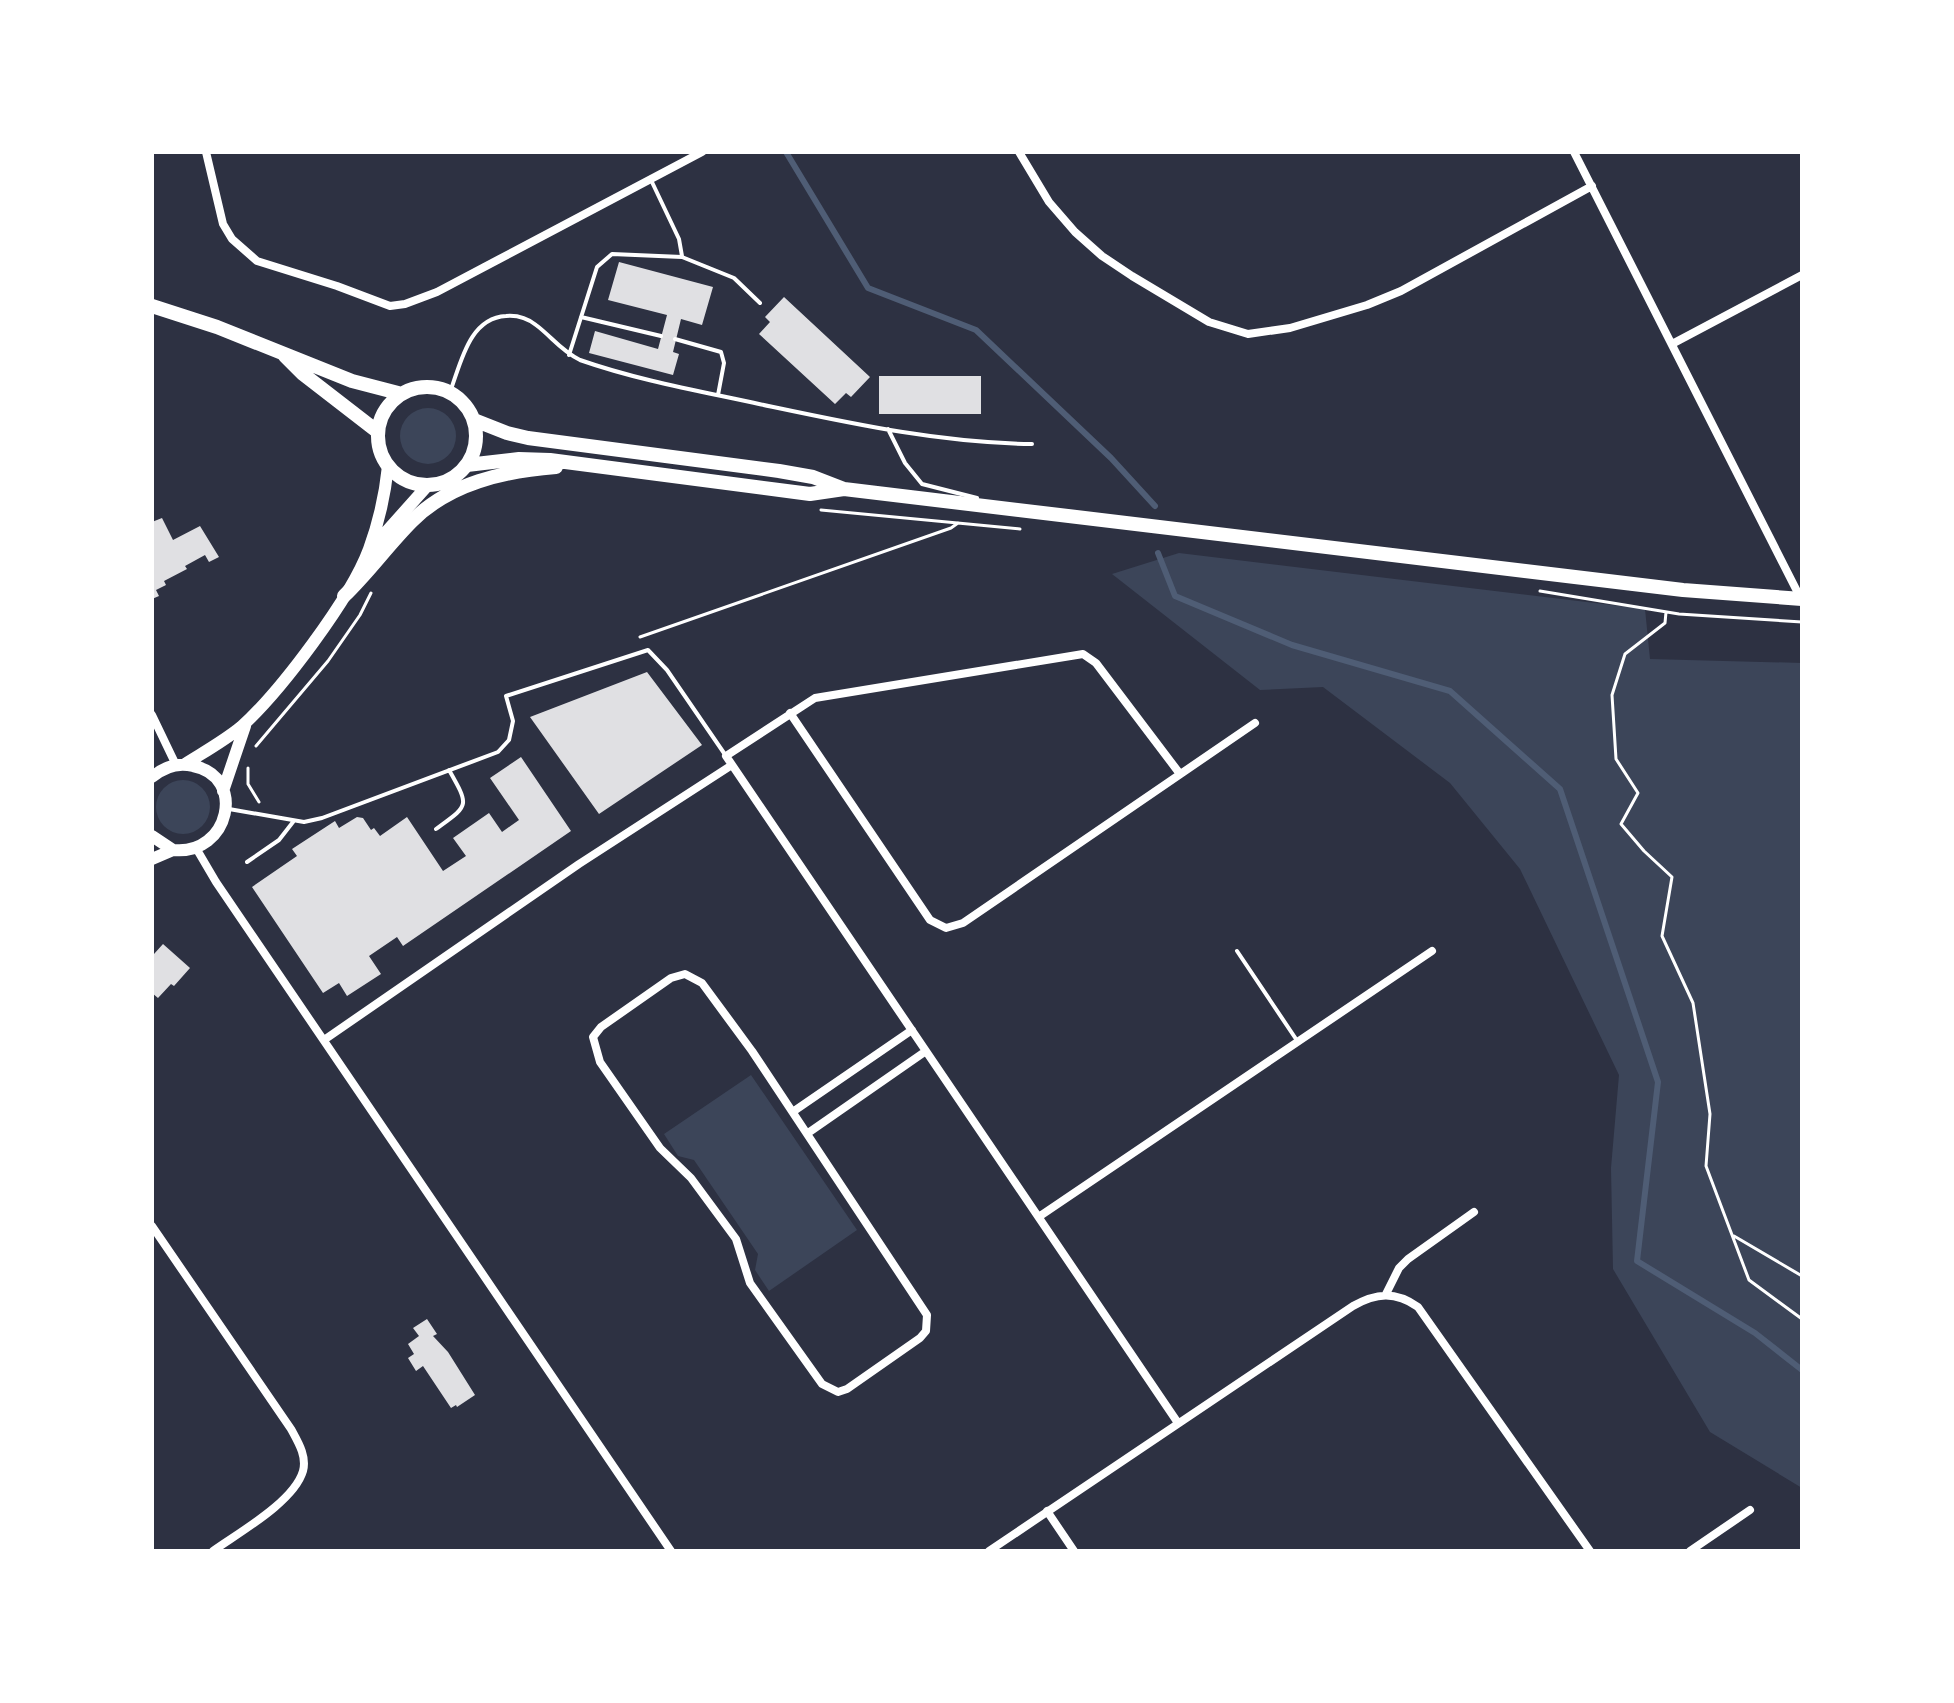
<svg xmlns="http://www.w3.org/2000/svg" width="1954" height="1703" viewBox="0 0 1954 1703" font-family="Signika,sans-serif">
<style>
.green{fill:#3c4559}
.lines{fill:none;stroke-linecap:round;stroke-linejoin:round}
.stream{stroke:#4f5d75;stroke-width:6}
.building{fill:#e0e0e3}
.path{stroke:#fff;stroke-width:3}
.service{stroke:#fff;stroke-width:4}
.minor{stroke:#fff;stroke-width:8}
.secondary{stroke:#fff;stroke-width:12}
.trunk{stroke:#fff;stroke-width:14}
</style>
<rect width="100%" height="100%" fill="#2d3142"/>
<path class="green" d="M400 436a28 28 0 1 1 56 0a28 28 0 1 1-56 0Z
M1179,553L1645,609L1650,659L1802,663V1488L1710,1432L1613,1269L1611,1168L1619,1075L1520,869L1450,783L1323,687L1260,690L1112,574Z
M156 807a27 27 0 1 1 54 0a27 27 0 1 1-54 0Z
M751,1075L857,1230L769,1291L755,1270L758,1254L694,1160L678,1156L664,1134Z"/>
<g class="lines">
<path class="stream" d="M786,152L868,288L976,330L1111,458L1155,506
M1158,553L1175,596L1292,645L1450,691L1560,789L1658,1082L1637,1261L1755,1333L1802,1370"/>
</g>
<path class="building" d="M619,262L713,287L702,325L681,319L673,352L679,354L673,375L589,353L595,331L658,349L667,315L608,300Z
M784,297L870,377L851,397L846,393L835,404L759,334L770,322L765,317Z
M879,376H981V414H879Z
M162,518L173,540L200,526L219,557L209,562L205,555L185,566L187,569L164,581L166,585L156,590L159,596L152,599V522Z
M647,672L702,745L599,814L530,717Z
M521,757L571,831L403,946L397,937L369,956L381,974L347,996L339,983L323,993L252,887L297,856L292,849L335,821L339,828L357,817L363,818L371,830L374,828L380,836L407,817L443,871L466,856L453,838L489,813L502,832L519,820L490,778Z
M163,944L190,968L174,986L171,984L158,998L152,993V953L154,954Z
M427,1319L437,1334L433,1336L448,1352L475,1395L457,1407L456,1405L451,1408L423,1366L416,1371L408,1358L414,1354L408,1344L419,1336L413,1328Z"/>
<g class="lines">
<path class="path" d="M821,510L1020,529
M1540,591L1679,614L1802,622
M1666,612L1665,623L1625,654L1612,695L1616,759L1638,793L1621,824L1644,851L1672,877L1662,936L1693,1003L1710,1114L1706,1166L1749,1280L1802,1319
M640,637L951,528L958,523
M256,746L328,661L360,615L371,593
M248,768V784L259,802
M1734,1236L1802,1276"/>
<path class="service" d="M651,180L679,239L682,256
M581,317L661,336
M675,339L721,352L724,363L718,395
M569,355L597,267L612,254L682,257L734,278L760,303
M450,392C461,363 469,318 506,316C517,315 527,318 536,325C551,336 561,351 580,360C637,380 699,391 759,404C849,423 939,443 1032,444
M888,429L905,463L922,484L977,498
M229,809L304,822L322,818L498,752L509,740L513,721L506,696L648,650L667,670L726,756
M436,829C469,805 470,807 449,770
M247,862L279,840L293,822
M1237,951L1298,1042"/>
<path class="minor" d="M206,152L223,224L232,239L257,261L337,286L390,306L405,304L437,292L702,152
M1019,152L1049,202L1075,232L1102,256L1132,276L1209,322L1248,334L1290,328L1367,305L1401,291L1592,186
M1574,152L1801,599
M1672,344L1802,275
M790,713L930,920L946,928L963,923L1255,723
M152,715L176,765
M196,848L216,882L671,1551
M685,974L702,983L752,1051L927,1315L926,1331L920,1338L847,1389L838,1392L822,1384L750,1283L736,1239L691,1178L660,1148L600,1062L593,1037L601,1027L671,978Z
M324,1040L579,864L732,765
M794,1111L912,1030
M808,1133L926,1051
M1040,1216L1432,951
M152,1226L291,1429C298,1442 307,1456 303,1471C294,1502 238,1533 213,1551
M1386,1294L1399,1268L1408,1259L1474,1212
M1178,1423L726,756L815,698L1083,654L1096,663L1180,774
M1047,1511L1074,1551
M989,1551L1353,1306C1376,1293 1395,1291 1418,1307L1590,1551
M1690,1551L1750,1510"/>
<path class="secondary" d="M370,550L428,485
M185,764C204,752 224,741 241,727C280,692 351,598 369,549C379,522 385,495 388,466
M152,777C164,767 177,762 193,766C247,776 230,856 173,850L152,836
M223,791L245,726
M152,859L173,850"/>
<path class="trunk" d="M152,306L217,327L352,381L402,394
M285,356L303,374L378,432
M378 436a49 49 0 1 1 98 0a49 49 0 1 1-98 0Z
M474,420L507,433L528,438L779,471L813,477L844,489
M467,465L519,459L550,460L810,494L844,489L1683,590L1802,599
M344,596C369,572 388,545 412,521C450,483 504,471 556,467"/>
</g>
<rect width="1954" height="1703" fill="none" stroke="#ffffff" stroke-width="308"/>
</svg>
